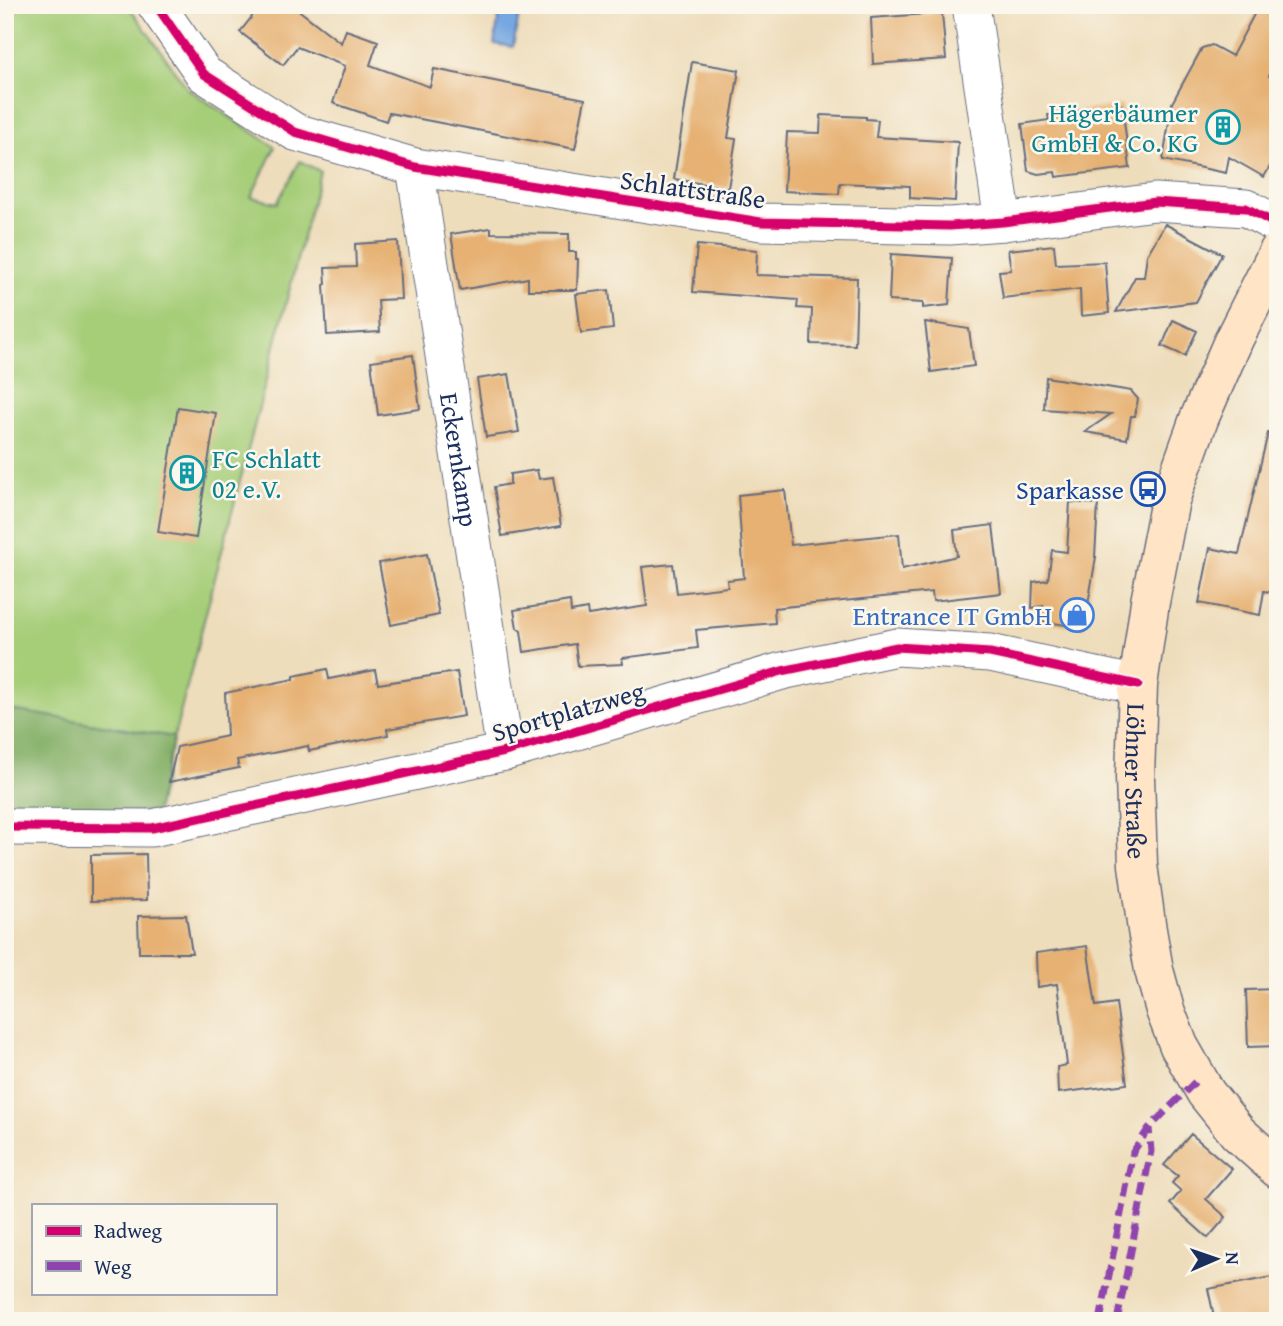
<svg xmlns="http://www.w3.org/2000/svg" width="1283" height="1326" viewBox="0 0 1283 1326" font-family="'Gentium Book Plus',serif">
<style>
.green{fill:#a6cd78;stroke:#607e6b;stroke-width:2}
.forest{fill:#84b068;stroke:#507063;stroke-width:2}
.water{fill:#77a7e1;stroke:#496ba0;stroke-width:2}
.building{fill:#e6b172}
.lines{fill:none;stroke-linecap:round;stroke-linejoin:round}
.street-casing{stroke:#656c7f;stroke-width:39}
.secondary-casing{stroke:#656c7f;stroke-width:41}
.street{stroke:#fff;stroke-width:37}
.secondary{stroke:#ffe4c6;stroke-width:38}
.quiet{stroke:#8e44ad;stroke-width:7;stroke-dasharray:14 7;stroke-linecap:butt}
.cycleway-casing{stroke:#fbf7ec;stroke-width:13}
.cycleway{stroke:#d6006c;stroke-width:9}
.labels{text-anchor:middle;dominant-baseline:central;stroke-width:5;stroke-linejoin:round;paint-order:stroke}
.culture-label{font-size:26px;fill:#0d838f;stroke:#fbf7ec;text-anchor:end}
.street-label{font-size:26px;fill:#1b2f5e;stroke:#fbf7ec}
.transit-label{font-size:26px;fill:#164399;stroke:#fbf7ec;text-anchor:end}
.shop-label{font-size:26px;fill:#366cbe;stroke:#fbf7ec;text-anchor:end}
</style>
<rect width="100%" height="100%" fill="#fbf7ec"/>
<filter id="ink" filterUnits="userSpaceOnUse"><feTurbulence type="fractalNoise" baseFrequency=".0143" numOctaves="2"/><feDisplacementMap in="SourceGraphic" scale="14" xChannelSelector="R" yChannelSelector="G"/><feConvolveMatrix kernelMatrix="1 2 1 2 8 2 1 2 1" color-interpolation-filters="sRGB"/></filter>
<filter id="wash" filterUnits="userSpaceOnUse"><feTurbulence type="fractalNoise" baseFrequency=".00686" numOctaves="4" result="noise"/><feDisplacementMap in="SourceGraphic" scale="28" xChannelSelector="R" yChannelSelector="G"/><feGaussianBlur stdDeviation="1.57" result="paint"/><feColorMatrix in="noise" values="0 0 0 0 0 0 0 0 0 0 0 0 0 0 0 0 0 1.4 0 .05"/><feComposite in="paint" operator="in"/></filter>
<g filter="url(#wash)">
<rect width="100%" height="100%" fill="#edb"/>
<path class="green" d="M23,5H128L188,89L275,147L251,197L277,203L300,161L320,171L174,737L5,709V16Z"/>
<path class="forest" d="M5,709L174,737L156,812L5,810Z"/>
<path class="water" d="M501,5H521L513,47L494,44Z"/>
<g id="blocks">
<path class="building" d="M261,5H292L341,43L346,30L378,41L370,65L430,87L434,69L585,99L575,149L389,113L386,121L333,103L345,66L297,47L283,65L240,32Z
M1259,5H1278V51L1269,76L1278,80V152L1264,177L1229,157L1226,173L1163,160L1172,103L1202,48L1212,45L1232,56Z
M942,13L946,59L873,64L871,18Z
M692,62L739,70L728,138L736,139L728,188L674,179Z
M1122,105L1130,168L1056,177L1055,172L1038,174L1028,171L1022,124L1049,120L1048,115Z
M821,115L866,117V119L878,120L876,137L958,142L955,201L910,198V186L840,183L839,194L784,191L787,132L820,133Z
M1165,224L1222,254L1196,302L1116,312L1135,277H1144L1147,255Z
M491,228V233L569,234V252H576V259H578L577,290H528V278L460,290L451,234Z
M398,241L401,299L378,300L380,332L327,335L324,285L326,284L325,268L356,267L355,244Z
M697,245L757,250L756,275L857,278L855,345L811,344L812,309L797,308L798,300L693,292Z
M1054,245L1056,264L1105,262L1109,313L1081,316L1080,289L1003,298L999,271L1011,270L1008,250Z
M891,254L952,258L949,305L923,308V303L889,301Z
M609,290L613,329L581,333L576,294Z
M1173,320L1197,331L1185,356L1162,346Z
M925,322L969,329L974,366L931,372Z
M413,355L420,409L378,415L371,361Z
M509,374L519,432L486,437L477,379Z
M1046,377L1131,391L1138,399L1135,416H1131L1127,439L1085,432L1111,414L1044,409Z
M178,407L216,413L196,538L158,532Z
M1268,433L1278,434V594L1264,591L1260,615L1199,603L1210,548L1239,554Z
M537,470L539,479L553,477L561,526L502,536L494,487L510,484V474Z
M785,490L791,545L899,534L902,569L957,556L954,530L993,525L1001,593L933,601L932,592L774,608L775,623L696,630L698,648L622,658L623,664L578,666L575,644L524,652L521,631L517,628L514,610L570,601L571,612L587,609L588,615L647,606L642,567L673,564L677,593L728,587L727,580L744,578L738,495Z
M1070,502L1098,504L1095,557H1096L1084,628L1041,621L1043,606L1032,608L1033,582L1048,580L1052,550L1067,552Z
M427,554L439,615L391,625L379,563Z
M327,669L329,679L375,670L378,684L457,672L464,716L387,729L388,735L309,751L308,746L237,760L239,768L169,782L177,747L227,736L225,693L294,679V676Z
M146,854L147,900L91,901V855Z
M186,915L192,953H139L138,916Z
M1087,946L1096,1006L1116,1003L1127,1084L1058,1093L1057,1067L1067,1065L1057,984L1037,987L1036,953Z
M1278,989V1046L1248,1047L1246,990Z
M1191,1134L1232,1169L1206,1199L1226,1217L1208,1238L1170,1204L1181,1191L1172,1183L1178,1176L1164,1165Z
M1278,1276V1321H1215L1208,1289Z"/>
</g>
</g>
<g filter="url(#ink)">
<use href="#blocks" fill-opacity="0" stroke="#656c7f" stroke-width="2"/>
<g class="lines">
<g class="street-casing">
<g id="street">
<path d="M156,5L204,74L295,132L415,167L761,222L950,226L1003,222L1155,202L1246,208L1278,225"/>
<path d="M971,5L1003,222"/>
<path id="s1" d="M415,167L505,752"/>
<path d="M5,827L152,828L505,752L782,671L897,647L990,653L1138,685"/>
</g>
</g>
<g class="secondary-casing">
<g id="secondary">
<path id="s2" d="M1278,252L1234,339L1199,419L1170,500L1150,602L1138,685L1135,777L1138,865L1147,930L1154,970L1165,1010L1179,1046L1206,1093L1238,1133L1278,1169"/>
</g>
</g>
<use href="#street" class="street"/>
<use href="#secondary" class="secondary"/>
<path class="quiet" d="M1100,1321L1133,1152L1149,1128L1197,1080
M1117,1321L1151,1151L1149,1128"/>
<g class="cycleway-casing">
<path id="cycleway" d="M156,5L204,74L295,132L415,167L761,222L950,226L1003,222L1155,202L1246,208L1278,225
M5,827L152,828L505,752L782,671L897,647L990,653L1138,685"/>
</g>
<use href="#cycleway" class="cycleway"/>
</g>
</g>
<defs>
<g id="building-ring" transform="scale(1.75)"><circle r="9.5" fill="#fbf7ec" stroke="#0f9aa8" stroke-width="1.5"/><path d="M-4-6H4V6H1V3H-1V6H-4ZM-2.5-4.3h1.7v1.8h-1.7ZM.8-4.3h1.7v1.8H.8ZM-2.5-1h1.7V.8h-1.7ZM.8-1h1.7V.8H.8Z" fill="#0f9aa8"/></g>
<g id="bus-ring" transform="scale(1.75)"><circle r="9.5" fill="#fbf7ec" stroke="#1a4fb4" stroke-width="1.5"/><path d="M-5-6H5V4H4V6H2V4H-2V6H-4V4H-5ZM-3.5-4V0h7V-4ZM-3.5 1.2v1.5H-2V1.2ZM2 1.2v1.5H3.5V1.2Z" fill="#1a4fb4"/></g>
<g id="shop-ring" transform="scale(1.75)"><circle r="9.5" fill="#fbf7ec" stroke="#3f7fe0" stroke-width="1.5"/><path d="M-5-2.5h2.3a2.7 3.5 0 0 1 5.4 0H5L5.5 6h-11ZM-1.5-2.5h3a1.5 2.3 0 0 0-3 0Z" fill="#3f7fe0"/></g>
</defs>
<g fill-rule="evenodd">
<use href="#building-ring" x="1223" y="127"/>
<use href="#building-ring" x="187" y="473"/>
<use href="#bus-ring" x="1148" y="489"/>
<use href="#shop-ring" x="1077" y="615"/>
</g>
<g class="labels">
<g class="culture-label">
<text x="1198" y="112">Hägerbäumer<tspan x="1198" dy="30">GmbH &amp; Co. KG</tspan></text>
<text x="212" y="458" text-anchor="start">FC Schlatt<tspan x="212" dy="30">02 e.V.</tspan></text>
</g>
<g class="street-label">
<text transform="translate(693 189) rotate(8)">Schlattstraße</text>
<text stroke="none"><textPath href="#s1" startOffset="296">Eckernkamp</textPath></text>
<text transform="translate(568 711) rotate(-16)">Sportplatzweg</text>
<text stroke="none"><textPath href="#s2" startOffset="555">Löhner Straße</textPath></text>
</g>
<g class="transit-label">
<text x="1124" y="489">Sparkasse</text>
</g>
<g class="shop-label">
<text x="1052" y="615">Entrance IT GmbH</text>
</g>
</g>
<rect width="1283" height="1326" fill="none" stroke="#fbf7ec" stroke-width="28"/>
<rect x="32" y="1204" width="245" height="91" fill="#fbf7ec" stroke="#a1a7b3" stroke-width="2"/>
<rect x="46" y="1226" width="35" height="10" fill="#d6006c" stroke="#a1a7b3" stroke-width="2"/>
<text x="94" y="1238" font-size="21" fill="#1b2f5e">Radweg</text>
<rect x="46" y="1261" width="35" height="10" fill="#8e44ad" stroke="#a1a7b3" stroke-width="2"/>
<text x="94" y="1274" font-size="21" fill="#1b2f5e">Weg</text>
<g transform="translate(1216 1259) rotate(88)" stroke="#fbf7ec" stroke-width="5" paint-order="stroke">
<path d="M0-5L12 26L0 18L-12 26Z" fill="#1b2f5e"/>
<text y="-10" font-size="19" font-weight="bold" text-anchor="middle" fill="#1b2f5e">N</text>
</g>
</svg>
